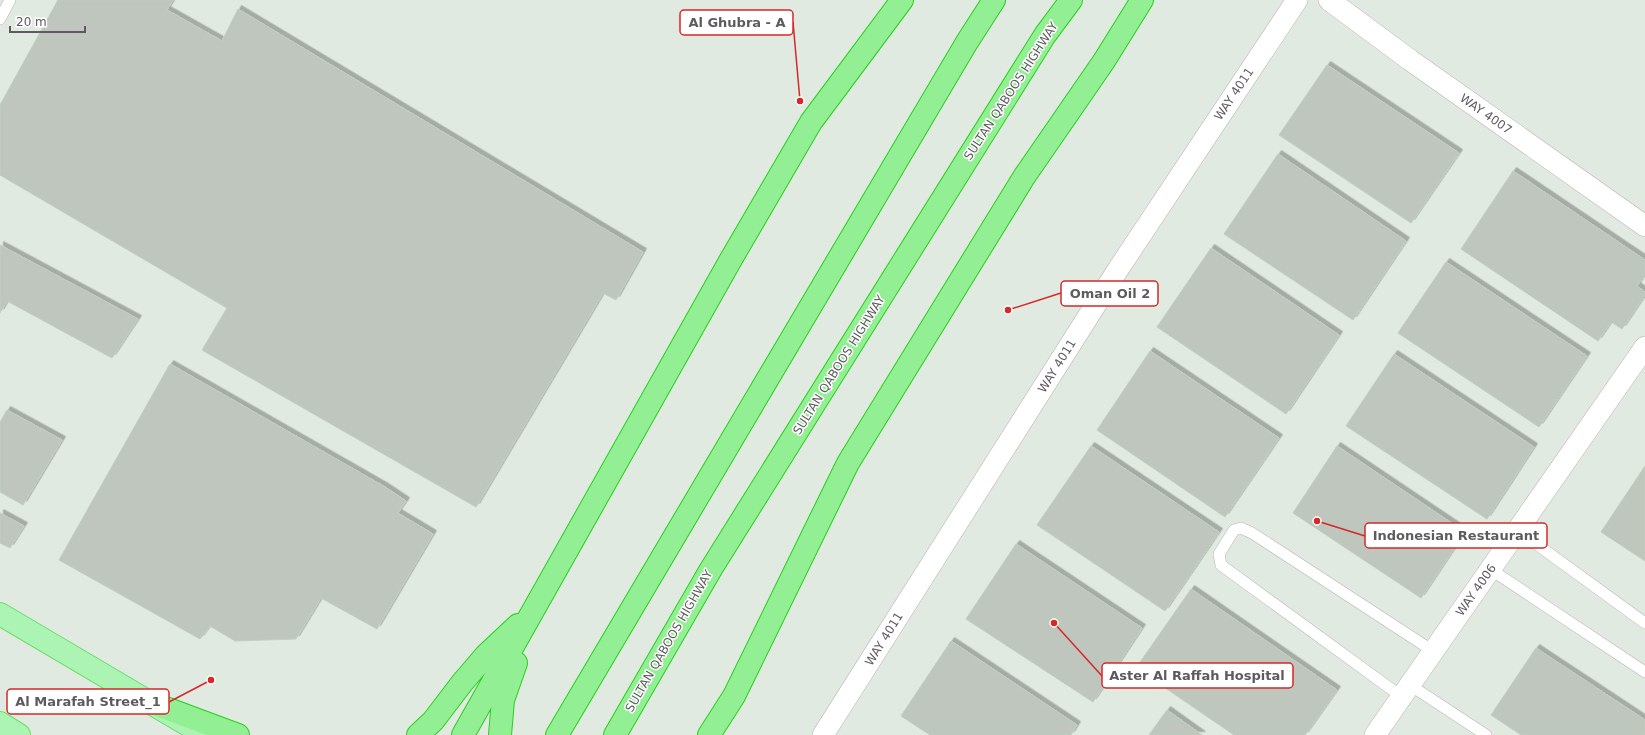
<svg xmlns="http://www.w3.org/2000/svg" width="1645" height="735" viewBox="0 0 1645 735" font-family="'DejaVu Sans',sans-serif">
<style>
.building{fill:#bec6bd;stroke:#c1cec0;filter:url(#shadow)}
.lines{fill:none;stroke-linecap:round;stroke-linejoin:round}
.lane-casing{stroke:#b9b3ba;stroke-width:12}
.street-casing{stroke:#b9b3ba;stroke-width:22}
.primary-casing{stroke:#68df65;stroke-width:24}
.highway-casing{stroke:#25d01b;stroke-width:24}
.lane{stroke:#fff;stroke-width:11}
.street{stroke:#fff;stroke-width:21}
.primary{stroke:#acf4b3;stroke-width:22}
.highway{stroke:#93ef93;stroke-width:22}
.labels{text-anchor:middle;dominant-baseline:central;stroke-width:3;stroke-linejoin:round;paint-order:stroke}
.street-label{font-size:12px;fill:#5f5960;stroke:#fff}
.leader{fill:none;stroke:#d62828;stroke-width:1.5}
.callout-dot{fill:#d62828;stroke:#fff;stroke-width:1.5}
.callout{fill:#fff;stroke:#d62828;stroke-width:1.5}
.callout-label{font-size:13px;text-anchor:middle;font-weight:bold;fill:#5f5960}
</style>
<defs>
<filter id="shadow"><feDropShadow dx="3.5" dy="-3.5" stdDeviation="0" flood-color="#0004"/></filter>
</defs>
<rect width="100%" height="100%" fill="#e1eae1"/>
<path class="building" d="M58,0H173L167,10L222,41L238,9L643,252L616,300L603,293L476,507L202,350L227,308L0,175V105Z
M1327,65L1459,153L1411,223L1279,135Z
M1278,154L1406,241L1353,320L1224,234Z
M1513,171L1645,260V274L1637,286L1645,292V295L1622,329L1611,322L1598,341L1461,249Z
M0,245L138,319L112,358L7,301L0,313Z
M1211,248L1339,335L1286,414L1157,327Z
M1446,262L1587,356L1539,427L1398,333Z
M1150,351L1279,438L1225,517L1097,430Z
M1394,354L1534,447L1487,519L1346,426Z
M170,364L385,487L406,501L398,513L433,534L377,629L321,598L296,639L235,641L210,626L200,639L59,560Z
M7,410L62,440L23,505L0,492V422Z
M1091,446L1219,532L1165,611L1037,525Z
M1337,446L1465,532L1421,598L1293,513Z
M1645,466V561L1601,532Z
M0,513L24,526L10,548L0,543Z
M1016,544L1142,628L1093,702L966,619Z
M1191,589L1337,690L1305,735H1234L1136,668Z
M951,641L1077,725L1071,735H930L901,716Z
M1536,648L1645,720V735H1521L1491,715Z
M1167,710L1202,735H1149Z"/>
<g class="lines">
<g class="lane-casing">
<path id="lane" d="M0,19L10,0
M1517,530L1645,623
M1490,569L1645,672
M1410,685L1486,735
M1402,697L1221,565L1219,554L1234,530L1241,528L1252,533L1433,651"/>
</g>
<g class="street-casing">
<path id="street" d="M1329,0L1410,60L1645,226
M823,735L1117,271L1297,0
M1375,735L1645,347"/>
</g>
<g class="primary-casing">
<path id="primary" d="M0,614L205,735
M0,723L19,735"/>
</g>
<g class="highway-casing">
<path id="highway" d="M144,700L238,735
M418,735L433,721L462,683L486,655L518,625
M463,735L730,261L811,122L902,0
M500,735L503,700L516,663
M557,735L967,42L994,0
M615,735L711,569L1045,35L1071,0
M709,735L734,696L848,463L1024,177L1104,61L1142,0"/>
</g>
<use href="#lane" class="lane"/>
<use href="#street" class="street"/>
<use href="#primary" class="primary"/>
<use href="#highway" class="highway"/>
</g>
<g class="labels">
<g class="street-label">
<text transform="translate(1011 91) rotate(-57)">SULTAN QABOOS HIGHWAY</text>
<text transform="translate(1234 94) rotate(-56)">WAY 4011</text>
<text transform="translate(1486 114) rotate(35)">WAY 4007</text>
<text transform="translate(839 365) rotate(-58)">SULTAN QABOOS HIGHWAY</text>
<text transform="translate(1057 366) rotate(-58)">WAY 4011</text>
<text transform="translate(1476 590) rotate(-55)">WAY 4006</text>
<text transform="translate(884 639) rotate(-58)">WAY 4011</text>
<text transform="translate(669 641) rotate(-60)">SULTAN QABOOS HIGHWAY</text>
</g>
</g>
<path class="leader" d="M800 101L793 22M1008 310L1061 293M1317 521L1365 536M1054 623L1102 676M211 680L169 702"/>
<g class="callout-dot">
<circle cx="800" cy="101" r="4"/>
<circle cx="1008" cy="310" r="4"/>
<circle cx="1317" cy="521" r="4"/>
<circle cx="1054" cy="623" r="4"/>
<circle cx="211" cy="680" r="4"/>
</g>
<g class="callout">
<rect x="680" y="10" width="113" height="25" rx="4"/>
<rect x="1061" y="281" width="97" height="25" rx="4"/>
<rect x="1365" y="523" width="182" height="25" rx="4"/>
<rect x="1102" y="663" width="191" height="25" rx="4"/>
<rect x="7" y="689" width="162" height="25" rx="4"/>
</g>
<g class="callout-label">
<text x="737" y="27">Al Ghubra - A</text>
<text x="1110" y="298">Oman Oil 2</text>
<text x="1456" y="540">Indonesian Restaurant</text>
<text x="1197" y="680">Aster Al Raffah Hospital</text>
<text x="88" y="706">Al Marafah Street_1</text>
</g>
<path d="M10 26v6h75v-6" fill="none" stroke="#5f5960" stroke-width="2"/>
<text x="16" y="26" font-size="12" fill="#5f5960" stroke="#ffffff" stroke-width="3" paint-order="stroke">20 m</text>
</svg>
